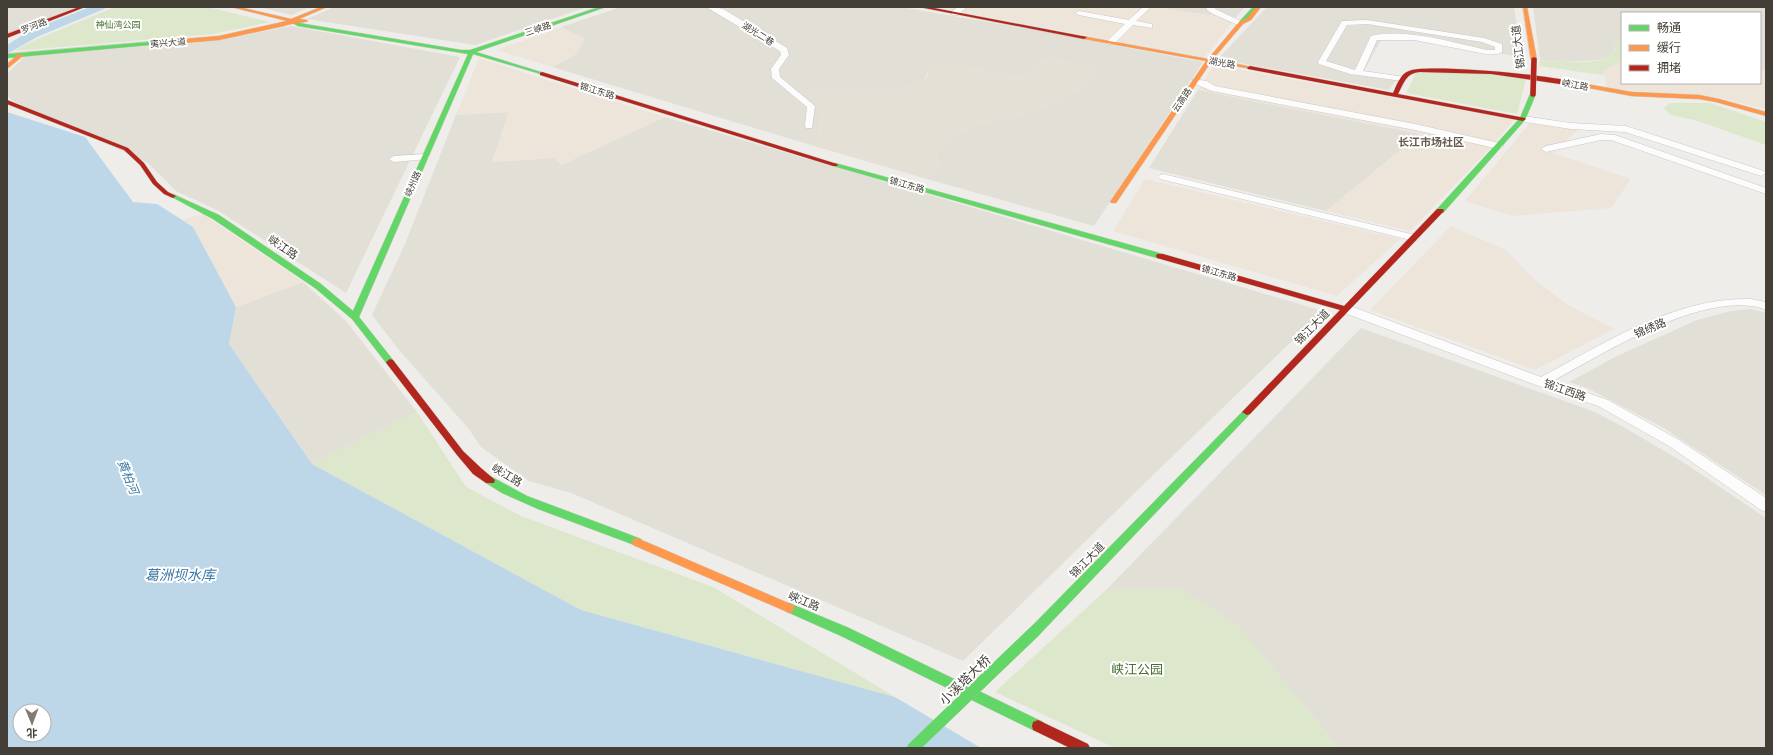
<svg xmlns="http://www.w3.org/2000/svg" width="1773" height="755" viewBox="0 0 1773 755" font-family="Arial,'Noto Sans SC',sans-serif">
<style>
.residential{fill:#e2dfd7}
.commercial{fill:#ede5da}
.education{fill:#e4e0d5}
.green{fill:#dce7cb}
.water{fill:#bdd7e8;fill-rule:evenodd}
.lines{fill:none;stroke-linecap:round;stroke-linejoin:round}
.river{fill:#bdd7e8;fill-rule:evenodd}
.street-casing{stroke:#cbc9c5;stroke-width:1}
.fast-casing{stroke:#cccac1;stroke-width:1}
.slow-casing{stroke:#cccac1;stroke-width:1}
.jam-casing{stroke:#cccac1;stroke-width:1}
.street{fill:#fcfcfc;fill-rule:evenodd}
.fast{fill:#63d668;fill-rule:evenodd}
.slow{fill:#ff974d;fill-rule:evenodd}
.jam{fill:#b3261e;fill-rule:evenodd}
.fast-bridge-casing{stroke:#cfc8b8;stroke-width:12;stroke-linecap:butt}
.jam-bridge-casing{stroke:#cfc8b8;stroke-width:6;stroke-linecap:butt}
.fast-bridge{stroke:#63d668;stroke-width:12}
.jam-bridge{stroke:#b3261e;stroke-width:5.5}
.labels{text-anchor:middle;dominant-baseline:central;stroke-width:4;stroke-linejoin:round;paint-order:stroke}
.far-park-label{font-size:9px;fill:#486f2f;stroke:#fff}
.far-street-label{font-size:9px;fill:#433e36;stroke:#fff}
.street-label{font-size:11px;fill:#433e36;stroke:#fff}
.far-quarter-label{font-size:11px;font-weight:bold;fill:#655c4e;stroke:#fff}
.water-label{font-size:12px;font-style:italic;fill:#3a78a4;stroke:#fff}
.near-park-label{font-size:13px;fill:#486f2f;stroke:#fff}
.near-street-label{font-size:13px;fill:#433e36;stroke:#fff}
.near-water-label{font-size:14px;font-style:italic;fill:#3a78a4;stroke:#fff}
</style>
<rect width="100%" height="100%" fill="#eeede9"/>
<path class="residential" d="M7,7H76L7,34Z
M258,7H309L292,15Z
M334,7H587L475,45L307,19Z
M621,7H901L1028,29L1203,62L1094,226L927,179L940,166L936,155L946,141L976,125L1037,110L1064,99L1086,83L1098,67L1047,59L1024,79L951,64L927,73L925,80L908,87L890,90H813L808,94L822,111L819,130L821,139L814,146L552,67L576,54L585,39L561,27Z
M1155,7H1244L1235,19Z
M1267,7H1514L1521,57L1412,40H1381L1364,71L1399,76L1389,90L1218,59Z
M1533,7L1591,8L1766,7V70H1760V13H1622V42L1613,43L1616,48L1609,56L1600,60L1566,62L1540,60Z
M291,26L460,57L346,293L219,211L176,191L148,163L13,101L8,96L7,74L25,56L221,40Z
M1198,90L1420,134L1326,211L1149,168Z
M509,112L492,162L554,158L562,164L665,117L1323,311L1149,479L963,661L571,493L529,481L481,447L468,428L399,350L372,315L405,244L456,115Z
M303,282L346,321L417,412L312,464L229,344L236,307Z
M1751,309L1766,313V495L1662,427L1587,388L1569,382L1615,357L1697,320L1731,311Z
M1361,328L1595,412L1627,429L1683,462L1766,518V748H1339L1239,627L1180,589L1106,590Z"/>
<path class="commercial" d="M936,7H1155L1235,19L1204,58Z
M561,27L585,39L576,54L552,67L497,50Z
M479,58L531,75L665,117L562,165L554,158L492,162L509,112L456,115Z
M1620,61H1622V83H1760V70H1766V109L1719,98L1607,88L1603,71Z
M1214,65L1514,120L1489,149L1410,231L1326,211L1420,134L1198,90Z
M1530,123L1578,130L1553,153L1631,179L1611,208L1512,216L1465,201Z
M1145,179L1400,239L1337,296L1113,231Z
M203,214L303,282L236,307L193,227L182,220Z
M1451,226L1506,250L1536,281L1568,305L1614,329L1535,370L1370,310Z"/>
<path class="education" d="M1047,59L1099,67L1086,83L1064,99L1037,110L976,125L946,141L936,155L940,166L927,179L814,146L821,139L819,130L822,112L807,94L813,90H890L908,87L925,80L932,66L951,64L1024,79Z"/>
<path class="green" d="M115,7H207L270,22L213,34L14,51L33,41Z
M1622,42V61L1603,71V75L1539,66L1540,60C1557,62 1584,64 1601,60C1607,58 1611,54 1616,49L1613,43Z
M1430,71L1489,74L1526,79L1517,114L1406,93L1416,73Z
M1670,103H1710L1766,122V145L1695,120L1670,115L1664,108Z
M417,412L466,487L521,516L713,587L895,697L581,610L312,464Z
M1180,589L1239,627L1339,748H1115L995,692L1106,590Z"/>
<path class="water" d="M7,112L85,137L133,202L157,204L193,227L236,307L229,344L312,464L581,610L895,697L981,748H7ZM20,711H44V735H20Z"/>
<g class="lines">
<path class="river" d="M90,7H106L104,9L37,37L7,54V45L29,31Z"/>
<g class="street-casing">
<path id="street" d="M706,7H716L725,10L787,48L789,55L779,69L780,77L815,106L812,128H806L805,126L807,107L772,78L771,69L781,55L780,51Z
M958,7H967L958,15H952V11Z
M1143,7H1151L1136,21L1152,24V28L1133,25L1114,44H1108V40L1125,24L1079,15L1075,13L1079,11L1129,20Z
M1208,7H1216L1215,9L1245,23L1241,25H1238L1213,14L1206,9Z
M1367,20L1484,38L1502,44V52L1498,54H1486L1414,40H1377L1363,71L1406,77L1407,79L1403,81L1350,74L1319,64L1318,62L1342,21ZM1367,24L1482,42L1495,47V50H1486C1451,42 1406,28 1371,36L1355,70L1326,61L1347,25Z
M1193,79L1207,81L1215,86L1415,124L1499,143L1504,146L1499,149L1415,130L1212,91L1193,83Z
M1523,116L1571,123L1626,126L1764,171L1766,173L1761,176L1758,175L1625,132L1571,129L1520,121L1519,119L1520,117Z
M1601,134L1615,135L1766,188V194L1611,140H1601L1546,152L1541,149L1546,146Z
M425,154L430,157L428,159L394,162L389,159L394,156Z
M1163,174L1415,235L1420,238L1415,241L1160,179L1158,177L1160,175Z
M1750,299L1766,302V310C1761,308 1756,306 1751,306C1690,299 1606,352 1553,381L1608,400L1679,440L1766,498V512L1761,510L1669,446L1598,406L1536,385L1342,312L1340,309L1342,306H1350L1541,377C1605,343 1675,297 1750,299Z"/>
</g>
<g class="fast-casing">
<path id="fast" d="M599,7H606L476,52L544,73V75L473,54L359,317L393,360L394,362L393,364H387L352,319L315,288L213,219L170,196L173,194L175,195L219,215L321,284L353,311L468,54L298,26L291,22V20H295L299,23L461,50H470Z
M1253,7H1258L1243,24H1239V22Z
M159,41L162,43L161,44L7,58V54Z
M1533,92L1536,94L1525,120L1443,213H1437V209L1520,118L1530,94Z
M835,163L1163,254L1164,256L1163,258H1157L833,166L832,165Z
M1247,409L1252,412L1250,414L1039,635L1035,636L1031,635L1029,631L1031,627L1244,410Z
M490,476L527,496L623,532L641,539L642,542L641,545L637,546L538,509L502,493L486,483L485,480L486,477Z
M789,603L849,628L1043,722L1044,726L1043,730L1038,732L1033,730L841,636L785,611L783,608L785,605Z"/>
</g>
<g class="slow-casing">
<path id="slow" d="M231,7H239L291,19L321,7H327L299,19L307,20L308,21C303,23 291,23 284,26L219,40L159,45L156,43L159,41L219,36L287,21Z
M1256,7H1261L1251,20L1243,24L1213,59L1252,67V69L1211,62L1116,203H1112L1110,202L1206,61L1084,39L1081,37L1082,36L1208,59L1239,22L1247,18Z
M1523,7H1527L1537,60L1534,62L1531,60Z
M19,54L24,55L7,69V64Z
M1580,83L1632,92L1699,95L1719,99L1766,112V116L1716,102L1699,99L1632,96L1578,86V84Z
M637,538L793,605L795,608L793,611L789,613L785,611L633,545L632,542L633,539Z"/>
</g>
<g class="jam-casing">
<path id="jam" d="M79,7H85L7,38V34Z
M919,7H929L1087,37L1084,39Z
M1250,66L1393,93C1397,85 1400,74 1409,71C1425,63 1569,76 1583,85L1580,87L1491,74L1420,72C1406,73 1404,83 1398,94L1525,118L1526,119L1523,121L1248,69L1247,68Z
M542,72L837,164L838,165L837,166H833L540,75V73Z
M7,100L128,148L144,163L157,182L168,192L176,196L173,198L164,194L153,184L140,165L124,150L7,104Z
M1437,209H1443L1444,211L1250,414L1247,415L1242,412L1244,410L1340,310L1157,258L1156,256L1157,254H1163L1344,306Z
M390,359L393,360L463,451L481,468L495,480L494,483H486L473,474L457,455L387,364L386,362Z
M1038,720L1088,744L1090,748H1070L1033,730L1032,726L1033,722Z"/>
</g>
<use href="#street" class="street"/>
<use href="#fast" class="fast"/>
<use href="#slow" class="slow"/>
<use href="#jam" class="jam"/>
<g class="fast-bridge-casing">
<path id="fast-bridge" d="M913,748L1035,631"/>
</g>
<g class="jam-bridge-casing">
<path id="jam-bridge" d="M1533,94L1534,60"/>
</g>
<use href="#fast-bridge" class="fast-bridge"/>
<use href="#jam-bridge" class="jam-bridge"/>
</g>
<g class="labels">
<g class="far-park-label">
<text x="118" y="25">神仙湾公园</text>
</g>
<g class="far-street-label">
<text transform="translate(34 26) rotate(-21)">罗河路</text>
<text transform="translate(538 29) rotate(-18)">三峡路</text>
<text transform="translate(758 34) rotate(32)">湖光二巷</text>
<text transform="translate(168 43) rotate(-5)">夷兴大道</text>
<text transform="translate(1222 63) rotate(10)">湖光路</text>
<text transform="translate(1575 85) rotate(10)">峡江路</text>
<text transform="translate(597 91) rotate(17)">锦江东路</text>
<text transform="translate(1182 100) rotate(-56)">云高路</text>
<text transform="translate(413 184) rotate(-66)">峡州路</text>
<text transform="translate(907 185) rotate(16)">锦江东路</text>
<text transform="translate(1219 273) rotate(16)">锦江东路</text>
</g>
<g class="street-label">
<text transform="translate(1518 47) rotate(-97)">锦江大道</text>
<text transform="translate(283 247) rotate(34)">峡江路</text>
<text transform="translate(1312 327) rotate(-46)">锦江大道</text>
<text transform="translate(1650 328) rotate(-23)">锦绣路</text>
<text transform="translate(1565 390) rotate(19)">锦江西路</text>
<text transform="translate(507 475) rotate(31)">峡江路</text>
<text transform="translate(1087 560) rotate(-46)">锦江大道</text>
<text transform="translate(804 601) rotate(23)">峡江路</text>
</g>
<g class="far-quarter-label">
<text x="1431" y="142">长江市场社区</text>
</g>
<g class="water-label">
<text transform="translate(128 477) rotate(68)">黄柏河</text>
</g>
<g class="near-park-label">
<text x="1137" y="669">峡江公园</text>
</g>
<g class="near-street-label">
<text transform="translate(965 680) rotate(-44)">小溪塔大桥</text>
</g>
<g class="near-water-label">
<text x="180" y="575">葛洲坝水库</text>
</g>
</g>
<rect width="1773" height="755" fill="none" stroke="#433e36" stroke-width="16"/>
<rect x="1621" y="12" width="140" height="72" fill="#ffffff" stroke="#b4b2af"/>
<rect x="1629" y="25" width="20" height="6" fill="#63d668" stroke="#b4b2af"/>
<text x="1657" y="32" font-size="12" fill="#433e36">畅通</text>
<rect x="1629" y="45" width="20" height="6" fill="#ff974d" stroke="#b4b2af"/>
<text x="1657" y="52" font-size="12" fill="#433e36">缓行</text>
<rect x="1629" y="65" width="20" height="6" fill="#b3261e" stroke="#b4b2af"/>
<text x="1657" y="72" font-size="12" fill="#433e36">拥堵</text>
<g transform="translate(32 723) rotate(179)"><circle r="19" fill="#ffffff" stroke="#b4b2af"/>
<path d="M0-3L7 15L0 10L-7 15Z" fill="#7f7b75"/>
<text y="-6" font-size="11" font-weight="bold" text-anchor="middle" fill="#433e36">北</text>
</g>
</svg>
